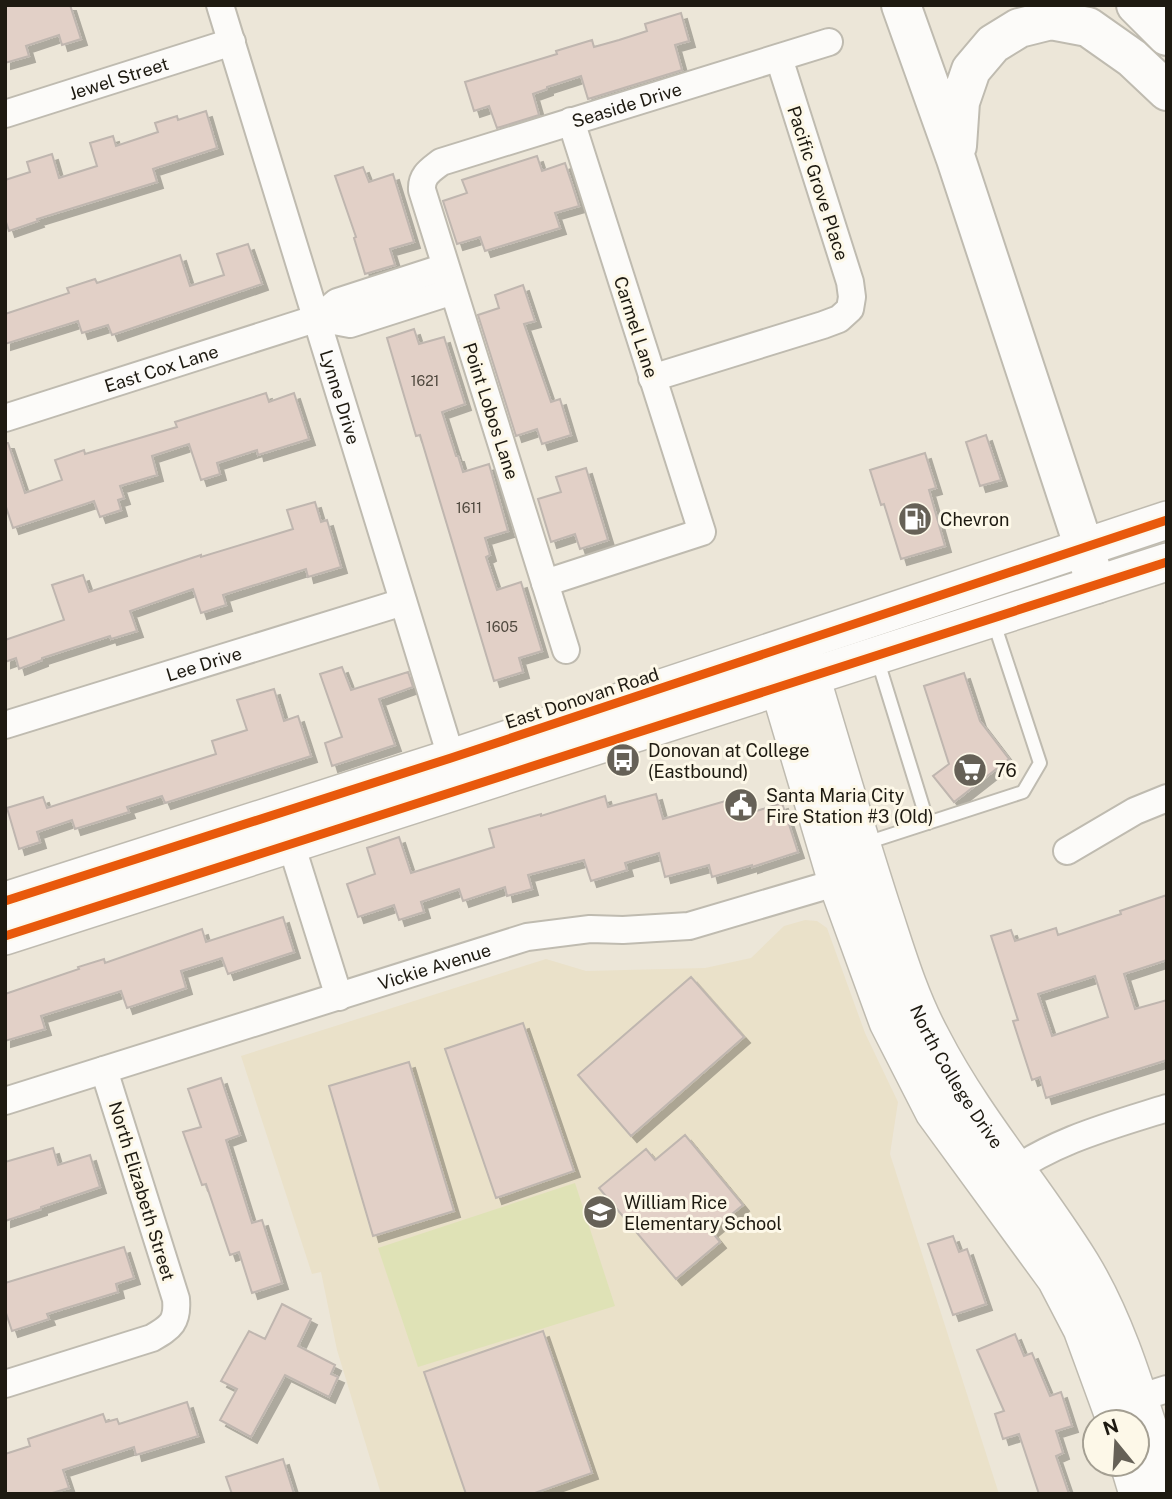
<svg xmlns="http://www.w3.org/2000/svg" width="1172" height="1499" viewBox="0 0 1172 1499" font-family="'Public Sans',sans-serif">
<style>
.built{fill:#eae1c9}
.green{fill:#dfe2b6}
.building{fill:#e2d0c7;stroke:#bfb6af;stroke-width:2;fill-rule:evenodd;filter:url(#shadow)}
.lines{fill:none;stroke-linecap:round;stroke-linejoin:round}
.lane-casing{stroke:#bfbbb0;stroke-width:16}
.street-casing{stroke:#bfbbb0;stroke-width:30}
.secondary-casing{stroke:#bfbbb0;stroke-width:40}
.highway-casing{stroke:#bfbbb0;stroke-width:42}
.lane{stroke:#fcfbf9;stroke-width:12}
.street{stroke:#fcfbf9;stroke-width:26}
.secondary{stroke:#fcfbf9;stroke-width:37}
.highway{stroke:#fcfbf9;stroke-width:38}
.cycleway-casing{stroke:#fdf8e8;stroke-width:13}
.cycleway{stroke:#e8590c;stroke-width:9}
.labels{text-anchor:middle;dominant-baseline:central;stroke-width:6;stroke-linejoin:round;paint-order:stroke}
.number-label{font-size:14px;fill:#4f483e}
.street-label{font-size:18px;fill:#1e1a11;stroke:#fdf8e8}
.poi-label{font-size:18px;fill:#1e1a11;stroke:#fdf8e8;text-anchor:start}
</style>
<defs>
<filter id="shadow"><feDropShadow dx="6" dy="6" stdDeviation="0" flood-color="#0004"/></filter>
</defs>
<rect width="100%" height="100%" fill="#ece6d8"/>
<path class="built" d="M805,920L817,921L827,928L865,1033L898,1102L890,1154L999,1494H381L337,1350L321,1272L312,1274L241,1056L546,959L586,971L705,968L751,958L784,926Z"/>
<path class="green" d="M575,1183L615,1306L418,1367L378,1248Z"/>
<path class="building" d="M5,5H70L81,39L62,45L59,35L26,46L29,56L5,63Z
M681,13L689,41L675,45L682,70L588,99L581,76L547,87V89L533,94L539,115L497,128L489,106L474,111L465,82L557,54L556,51L592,40L594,47L619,40L647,31L645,24Z
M206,111L217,148L153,169L157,182L37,219L38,221L9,231L5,219V180L30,172L27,162L52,154L59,178L97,166L90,143L113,136L116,146L158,132L155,123L177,116L178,120Z
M537,156L542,171L565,163L572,184L579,206L555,213L560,228L485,251L480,237L457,244L443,201L467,193L462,180Z
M363,167L369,182L393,174L414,242L390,249L395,265L365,274L354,238L356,237L335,176Z
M248,244L262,284L112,335L108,325L82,333L78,321L5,344V314L69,293L67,288L95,279L97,283L180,255L190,286L224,275L217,254Z
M523,285L535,321L524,324L551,402L560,399L571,435L542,444L537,429L516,436L478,315L499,308L495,295Z
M414,329L419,344L444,337L465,404L442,412L456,456H458L463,472L489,464L508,531L485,538L490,555L486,557L497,590L521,582L542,651L519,658L523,672L494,681L420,435L416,436L387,338Z
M266,393L269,402L294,393L309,439L258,455L257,450L217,463L220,474L201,480L189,444L152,456L157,475L120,486L124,498L118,500L121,510L100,517L94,501L13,528L5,504V443H8L25,493L62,480L55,460L84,450L85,454L177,427L175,422Z
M986,435L1001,480L980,486L966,442Z
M925,453L936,488L929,490L945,546L901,559L884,504L881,505L870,470Z
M586,468L608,540L580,549L575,534L551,542L538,499L561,492L556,477Z
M315,502L321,522L327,520L341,567L308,577L306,569L223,595L226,605L201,613L193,589L130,611L137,631L111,639L110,636L42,658V660L19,669L16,658L5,662V640L64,620L52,585L83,575L89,592L201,555V557L293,529L287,510Z
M342,667L351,690L408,672L413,687L379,699L395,745L332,766L325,743L342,737L320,674Z
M964,673L980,721L1009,759L954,802L933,776L949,764L924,686Z
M274,689L284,721L298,716L311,756L165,803L162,796L127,807L129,812L75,829L72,820L37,832L40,842L19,849L7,808L43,797L47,808L216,754L212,741L247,730L237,700Z
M656,794L663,819L729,800L734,818L782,803L798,852L752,867V865L712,877L709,865L665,877L659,853L625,863L627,870L591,881L584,860L528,875L532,889L507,896L505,887L463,901L459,889L421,902L424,912L399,920L394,905L358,917L347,884L375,874L367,848L399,837L411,873L494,847L489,829L541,814V816L605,796L608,807Z
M1167,895V960L1124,974L1135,1009L1167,1000V1060L1046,1098L1040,1077L1032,1080L1013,1021L1018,1020L991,936L1011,930L1015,941L1056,928L1058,935L1121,914L1120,911ZM1095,976L1108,1017L1052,1036L1038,994Z
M283,917L294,952L228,974L222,958L181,971L186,988L127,1008L121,991L41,1016L45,1029L5,1041V994L79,969L78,967L104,959L105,963L202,929L206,942Z
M691,977L744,1037L631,1136L578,1075Z
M523,1023L574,1171L496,1198L445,1049Z
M409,1062L454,1211L373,1236L329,1086Z
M221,1078L240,1135L226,1140L252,1223L262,1220L282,1283L252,1293L239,1252L230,1255L206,1184L202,1185L183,1132L201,1127L188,1089Z
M685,1135L743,1205L711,1231L720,1242L676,1279L599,1188L646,1149L655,1160Z
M53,1148L58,1165L90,1155L100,1187L41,1207V1209L5,1221V1162Z
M953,1236L959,1252L967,1249L986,1304L953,1315L928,1244Z
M124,1247L134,1278L116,1284L118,1292L47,1314L49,1319L12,1331L5,1310V1283Z
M282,1304L311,1319L298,1346L335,1365L331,1374L338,1377L329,1397L285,1375L251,1437L220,1420L237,1389L221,1381L249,1331L265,1339Z
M543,1331L592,1473L532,1494H466L424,1372Z
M1015,1334L1024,1356L1032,1353L1050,1396L1061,1392L1072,1426L1056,1431L1063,1453L1056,1456L1069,1494H1039L1019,1434L1003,1439L995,1414L1004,1411L977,1350Z
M187,1402L198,1436L136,1455L134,1447L63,1470L69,1488L49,1494H5V1454L30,1446L28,1439L103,1414L106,1422L117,1419L119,1424Z
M283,1459L294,1494H232L226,1477Z"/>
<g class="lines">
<g class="lane-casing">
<path id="lane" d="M877,658L928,823
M866,843L1023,792L1040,763L993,620"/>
</g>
<g class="street-casing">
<g id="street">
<path id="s1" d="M220,5L456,773"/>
<path id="s2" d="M5,114L232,42"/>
<path d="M318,318L350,324L453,291"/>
<path d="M652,378L823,325L839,319L850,309L852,297L850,282L779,58"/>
<path id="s3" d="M5,418L318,318L337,302L445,267"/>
<path d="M545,583L702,532L571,121"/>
<path id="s4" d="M566,650L422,190C421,175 431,170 441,162L829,42"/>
<path id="s5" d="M5,725L403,602"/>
<path d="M286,828L339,997"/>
<path d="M1067,851L1135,811L1167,798"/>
<path id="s6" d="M5,1101L527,937L590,929L623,930L689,926L852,878"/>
<path d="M1003,1178C1052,1141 1110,1126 1167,1108"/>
<path d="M5,1384L152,1338C171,1327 178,1322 176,1299L104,1070"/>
<path d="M1123,1403L1167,1389"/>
</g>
</g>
<g class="secondary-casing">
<g id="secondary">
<path id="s7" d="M804,653C829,737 854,822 881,906C896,951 909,997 932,1039C973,1119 1034,1188 1081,1264C1122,1331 1142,1412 1167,1486"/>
<path d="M772,663L837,882L888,1022L934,1112L1056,1279L1082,1329L1116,1422"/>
<path d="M5,901L451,758L1167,520"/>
<path d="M5,936L1167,562"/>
<path d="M1129,1464L1138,1494"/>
</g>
</g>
<g class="highway-casing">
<path id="highway" d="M901,5L956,159L1096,584
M1136,5L1167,36
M957,146L960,102L971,70L993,44L1019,28L1051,20L1088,27L1132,58L1167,91"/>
</g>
<use href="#lane" class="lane"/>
<use href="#street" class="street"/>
<use href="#secondary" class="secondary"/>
<use href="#highway" class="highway"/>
<g class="cycleway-casing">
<path id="cycleway" d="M5,901L451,758L1167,520
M5,936L1167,562"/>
</g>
<use href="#cycleway" class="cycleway"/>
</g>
<defs>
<g id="fuel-disc" transform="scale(1.75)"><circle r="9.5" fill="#666157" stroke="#fdf8e8"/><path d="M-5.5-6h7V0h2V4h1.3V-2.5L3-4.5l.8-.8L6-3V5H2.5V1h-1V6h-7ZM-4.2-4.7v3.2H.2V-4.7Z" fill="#fff"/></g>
<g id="bus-disc" transform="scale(1.75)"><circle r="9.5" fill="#666157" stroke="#fdf8e8"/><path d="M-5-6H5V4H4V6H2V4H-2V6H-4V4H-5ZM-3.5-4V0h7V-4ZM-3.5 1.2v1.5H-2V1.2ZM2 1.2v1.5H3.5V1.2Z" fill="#fff"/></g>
<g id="supermarket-disc" transform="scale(1.75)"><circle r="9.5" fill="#666157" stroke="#fdf8e8"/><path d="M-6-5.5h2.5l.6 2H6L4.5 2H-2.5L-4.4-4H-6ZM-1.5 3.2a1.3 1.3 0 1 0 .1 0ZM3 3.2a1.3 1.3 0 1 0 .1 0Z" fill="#fff"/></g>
<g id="civic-disc" transform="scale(1.75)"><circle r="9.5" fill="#666157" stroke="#fdf8e8"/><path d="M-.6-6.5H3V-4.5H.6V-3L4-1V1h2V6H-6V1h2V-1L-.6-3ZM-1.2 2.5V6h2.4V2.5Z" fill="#fff"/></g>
<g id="school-disc" transform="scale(1.75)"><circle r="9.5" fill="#666157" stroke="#fdf8e8"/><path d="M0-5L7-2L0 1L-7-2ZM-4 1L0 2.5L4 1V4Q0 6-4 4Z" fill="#fff"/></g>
</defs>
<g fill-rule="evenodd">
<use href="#fuel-disc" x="915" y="519"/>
<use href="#bus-disc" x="623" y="760"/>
<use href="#supermarket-disc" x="970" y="770"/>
<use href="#civic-disc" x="741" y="805"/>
<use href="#school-disc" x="600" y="1212"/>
</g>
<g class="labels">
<g class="number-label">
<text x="425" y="381">1621</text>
<text x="469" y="508">1611</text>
<text x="502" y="627">1605</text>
</g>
<g class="street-label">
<text stroke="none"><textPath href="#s2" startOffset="119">Jewel Street</textPath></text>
<text stroke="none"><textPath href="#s4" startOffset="712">Seaside Drive</textPath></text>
<text transform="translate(818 183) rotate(72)">Pacific Grove Place</text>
<text transform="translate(636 327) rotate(72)">Carmel Lane</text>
<text stroke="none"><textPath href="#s3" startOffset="164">East Cox Lane</textPath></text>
<text stroke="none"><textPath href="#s1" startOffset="410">Lynne Drive</textPath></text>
<text transform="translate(491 411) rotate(72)">Point Lobos Lane</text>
<text stroke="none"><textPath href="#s5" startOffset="208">Lee Drive</textPath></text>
<text transform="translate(582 698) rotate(-18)">East Donovan Road</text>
<text stroke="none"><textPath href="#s6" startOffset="450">Vickie Avenue</textPath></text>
<text stroke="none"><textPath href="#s7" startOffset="452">North College Drive</textPath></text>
<text transform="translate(142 1191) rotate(73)">North Elizabeth Street</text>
</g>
<g class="poi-label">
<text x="940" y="519">Chevron</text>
<text x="648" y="750">Donovan at College<tspan x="648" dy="21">(Eastbound)</tspan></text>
<text x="995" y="770">76</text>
<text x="766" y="795">Santa Maria City<tspan x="766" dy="21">Fire Station #3 (Old)</tspan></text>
<text x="624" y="1202">William Rice<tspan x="624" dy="21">Elementary School</tspan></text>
</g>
</g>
<rect width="1172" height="1499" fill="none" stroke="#1e1a11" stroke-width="14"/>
<g transform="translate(1116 1443) rotate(342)"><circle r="33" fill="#fdf8e8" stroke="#a49f92" stroke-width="2"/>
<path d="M0-5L12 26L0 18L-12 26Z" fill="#666157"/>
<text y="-10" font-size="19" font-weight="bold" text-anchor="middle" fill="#1e1a11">N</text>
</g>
</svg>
